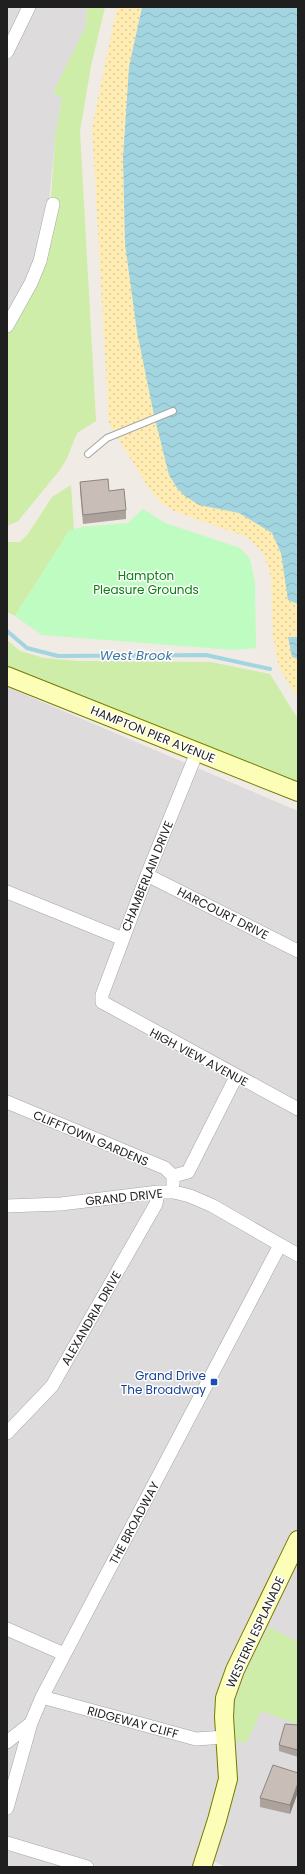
<svg xmlns="http://www.w3.org/2000/svg" width="305" height="1874" viewBox="0 0 305 1874" font-family="Poppins,sans-serif">
<style>
.residential{fill:#dddbdb}
.grass{fill:#cdeda8}
.sand{fill:url(#sand-dots)}
.park{fill:#bffcc1}
.water{fill:url(#water-waves)}
.lines{fill:none;stroke-linecap:round;stroke-linejoin:round}
.stream{stroke:#a2d5e0;stroke-width:4}
.lane-casing{stroke:#a6a6a6;stroke-width:8}
.street-casing{stroke:#a6a6a6;stroke-width:14}
.secondary-casing{stroke:#747b00;stroke-width:20}
.lane{stroke:#fff;stroke-width:6}
.street{stroke:#fff;stroke-width:13}
.secondary{stroke:#fcfdb6;stroke-width:18}
.wall{fill:#aca39d}
.shaded-wall{fill:#8c8480}
.building{fill:#c8bdb7;stroke:#8c8480}
.transit-dot{fill:#1a4fb4;stroke:#fff;stroke-width:1.5}
.labels{text-anchor:middle;dominant-baseline:central;stroke-width:3;stroke-linejoin:round;paint-order:stroke}
.park-label{font-size:12px;fill:#06830b;stroke:#fff}
.street-label{font-size:12px;fill:#1f1f1f;stroke:#fff}
.transit-label{font-size:12px;fill:#164399;stroke:#fff;text-anchor:end}
.water-label{font-size:13px;font-style:italic;fill:#4177a3;stroke:#fff}
</style>
<defs>
<pattern id="sand-dots" width="8" height="8" patternUnits="userSpaceOnUse"><rect width="8" height="8" fill="#ffecb3"/><path d="M2 2h.1M6 6h.1" fill="none" stroke="#daca9a" stroke-width="1.8" stroke-linecap="round"/></pattern>
<pattern id="water-waves" width="16" height="10" patternUnits="userSpaceOnUse"><rect width="16" height="10" fill="#a2d5e0"/><path d="M0 5q4-4 8 0t8 0" fill="none" stroke="#8bb6c0"/></pattern>
</defs>
<rect width="100%" height="100%" fill="#f0ebe4"/>
<path class="residential" d="M7,7H87L86,26L53,93L62,97L55,138L48,211L32,267L7,315Z
M7,687L298,811V1867H227L203,1857L199,1867H7Z"/>
<path class="grass" d="M87,7H105L91,66L80,131L96,421L77,433L67,458L60,470L18,521L7,526V327L49,225L55,138L62,97L53,93L86,26Z
M71,485L74,530L69,531L15,616L7,612V542H20L28,534L52,497Z
M7,640L20,651L44,658L79,661L211,662L270,674L298,719V784L7,672Z
M269,1627L298,1642V1724L261,1711L246,1743L236,1741C222,1708 254,1657 269,1627Z"/>
<path class="sand" d="M117,7H180L298,520V699L279,667L277,658L273,636L271,577L264,554L247,537L176,512L161,503L148,487L109,423L92,128Z"/>
<path class="park" d="M143,509L165,523L240,548L250,559L255,582L256,648L234,650L42,635L15,616L69,531L82,527L128,523Z"/>
<path class="water" d="M142,7H298V604L288,600L281,553L272,533L239,513L199,505L185,496L177,488L169,475L154,415L137,332L125,244L123,158L129,67Z
M288,637H298V659L292,657Z"/>
<g class="lines">
<path class="stream" d="M7,631L27,648L58,656L206,655L270,669"/>
<g class="lane-casing">
<path id="lane" d="M88,454L107,438L173,411"/>
</g>
<g class="street-casing">
<path id="street" d="M7,52L29,7
M7,326L31,283L40,261L53,204
M197,752L147,875L102,995V1002L298,1109
M147,875L298,951
M7,892L123,939
M7,1102L165,1168L173,1176
M173,1184V1176L188,1172L236,1077
M7,1206L61,1204L158,1192H174L190,1196L213,1206L298,1255
M7,1433L52,1386L156,1204L158,1192
M7,1629L64,1654
M42,1697L196,1739L225,1737
M7,1742L31,1723
M7,1808L31,1723L42,1697L280,1245
M7,1843L87,1867"/>
</g>
<g class="secondary-casing">
<path id="secondary" d="M7,676L298,792
M202,1867L217,1820L228,1779L224,1717L225,1698L235,1670L298,1540"/>
</g>
<use href="#lane" class="lane"/>
<use href="#street" class="street"/>
<use href="#secondary" class="secondary"/>
</g>
<path class="wall" d="M80,482L109,491L126,510V519L83,524L80,491Z
M298,1725V1757L279,1751V1745Z
M298,1773V1792L290,1814L260,1807V1798Z"/>
<path class="shaded-wall" d="M298,1783V1792L290,1814V1805Z"/>
<path class="building" d="M108,479L109,491L124,489L126,510L83,515L80,482Z
M285,1724L298,1725V1750L279,1745Z
M273,1765L298,1773V1783L290,1805L260,1798Z"/>
<rect class="transit-dot" x="210" y="1378" width="8" height="8" rx="2"/>
<g class="labels">
<g class="park-label">
<text x="146" y="575">Hampton<tspan x="146" dy="14">Pleasure Grounds</tspan></text>
</g>
<g class="street-label">
<text transform="translate(153 734) rotate(22)">HAMPTON PIER AVENUE</text>
<text transform="translate(147 876) rotate(-68)">CHAMBERLAIN DRIVE</text>
<text transform="translate(223 913) rotate(27)">HARCOURT DRIVE</text>
<text transform="translate(199 1057) rotate(28)">HIGH VIEW AVENUE</text>
<text transform="translate(91 1138) rotate(23)">CLIFFTOWN GARDENS</text>
<text transform="translate(124 1197) rotate(-6)">GRAND DRIVE</text>
<text transform="translate(91 1318) rotate(-60)">ALEXANDRIA DRIVE</text>
<text transform="translate(134 1523) rotate(-62)">THE BROADWAY</text>
<text transform="translate(255 1632) rotate(-65)">WESTERN ESPLANADE</text>
<text transform="translate(133 1722) rotate(15)">RIDGEWAY CLIFF</text>
</g>
<g class="transit-label">
<text x="206" y="1375">Grand Drive<tspan x="206" dy="14">The Broadway</tspan></text>
</g>
<g class="water-label">
<text x="136" y="655">West Brook</text>
</g>
</g>
<rect width="305" height="1874" fill="none" stroke="#1f1f1f" stroke-width="16"/>
</svg>
